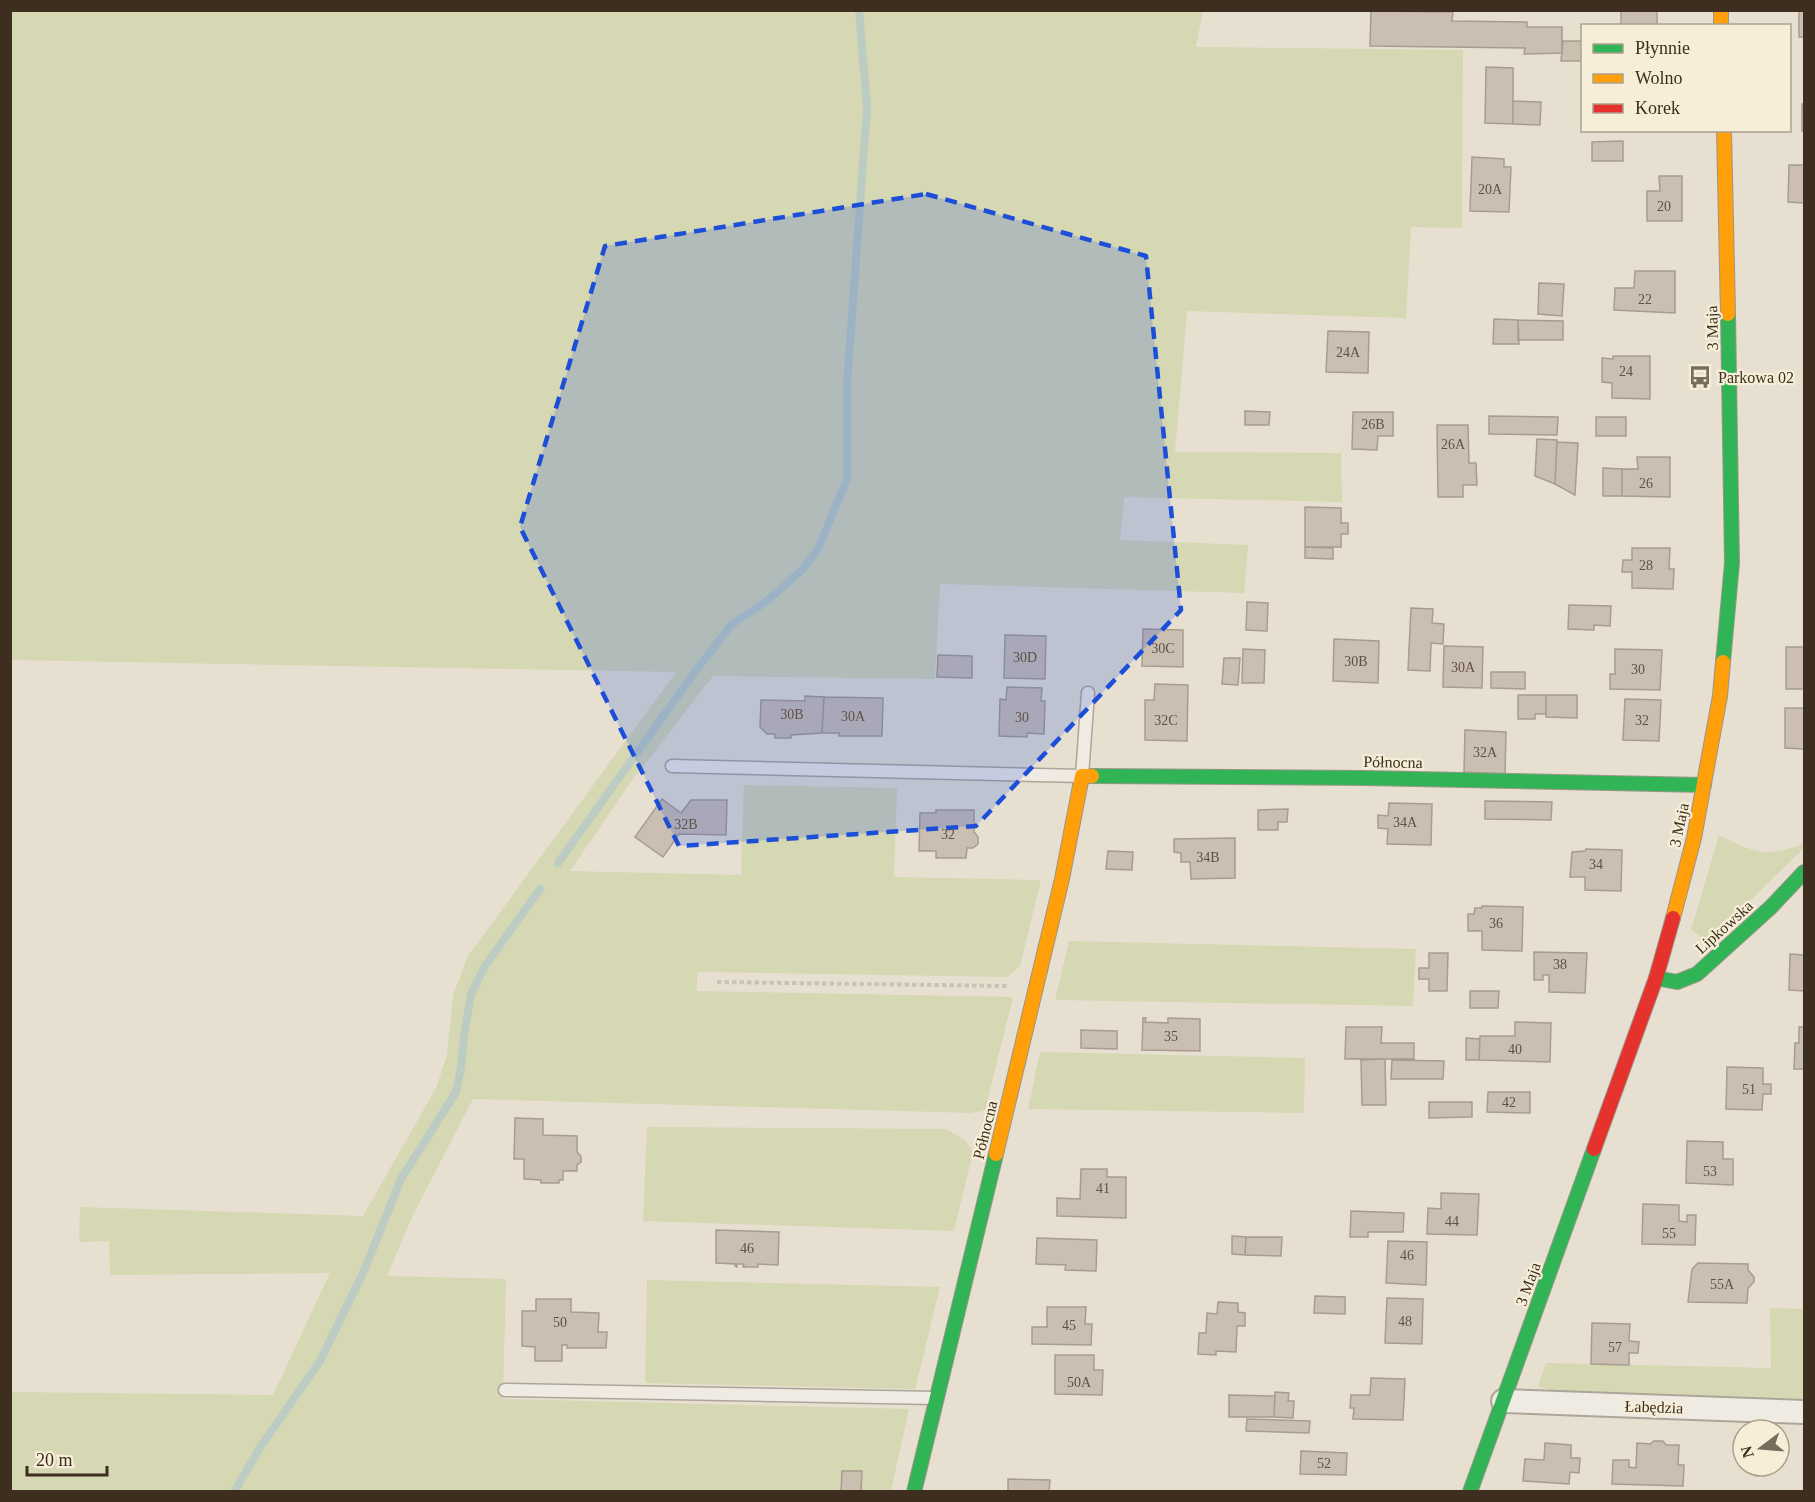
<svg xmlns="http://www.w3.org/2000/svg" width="1815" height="1502" viewBox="0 0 1815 1502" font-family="'Times New Roman',serif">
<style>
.green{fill:#d6d7b3}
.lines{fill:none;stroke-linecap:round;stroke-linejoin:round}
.stream{stroke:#bcccc2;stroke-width:8}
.building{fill:#cbbfb2;stroke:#a89c90;stroke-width:1.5}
.lane-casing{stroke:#ada599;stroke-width:15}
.street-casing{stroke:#ada599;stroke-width:26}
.fast-casing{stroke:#9c958a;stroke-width:16}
.slow-casing{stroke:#9c958a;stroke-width:16}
.jam-casing{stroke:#9c958a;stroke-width:16}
.path{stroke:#c8c2b9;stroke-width:4;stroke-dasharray:4.5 3;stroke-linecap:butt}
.lane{stroke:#efebe3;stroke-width:12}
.street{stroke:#efebe3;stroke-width:22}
.fast{stroke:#30b455;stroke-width:14}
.slow{stroke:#ff9f0a;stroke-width:14}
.jam{stroke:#e5322d;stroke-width:14}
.marked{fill:#1d4ed8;fill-opacity:0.2;stroke:#1d4ed8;stroke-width:4.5;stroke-dasharray:12 8;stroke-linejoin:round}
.labels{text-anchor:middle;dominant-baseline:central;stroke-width:4.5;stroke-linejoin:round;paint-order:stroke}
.number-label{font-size:14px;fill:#605244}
.street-label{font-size:16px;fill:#3d2e20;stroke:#f7eed8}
.poi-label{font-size:16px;fill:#3d2e20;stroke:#f7eed8;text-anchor:start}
</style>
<rect width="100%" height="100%" fill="#e7e0d1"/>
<path class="green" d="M1203,10L1196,47L1463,50L1462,228L1411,227L1406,318L1187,311L1175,452L1341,453L1342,502L1124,497L1120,540L1248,545L1244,593L940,584L935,679L713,676L631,782L570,871L741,875L744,785L897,788L894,877L1041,880L1020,966L1007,977L697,972V991L1013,997L985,1110L971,1113L473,1099L414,1213L387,1276L506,1279L503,1399L909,1409L891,1491H11V1392L273,1395L330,1273L110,1275L109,1241L79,1242L80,1207L363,1216L436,1088L447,1055L453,995L468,956L676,672L11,660L10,11Z
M1719,835C1753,852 1767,859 1804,843V848L1708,942L1691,930Z
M1069,941L1416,949L1413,1006L1055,1000Z
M1040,1052L1305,1058L1304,1113L1028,1109Z
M647,1127L946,1129L965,1140L973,1152L954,1231L643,1221Z
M647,1280L940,1287L915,1389L645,1383Z
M1770,1308L1804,1309V1400L1552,1391L1538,1386L1546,1363L1771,1368Z"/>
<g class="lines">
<path class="stream" d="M558,863L694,673L731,625L768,600L802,570L818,549L847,479V384L867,108L859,10
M234,1492L261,1446L320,1361L363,1273L401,1179L456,1092L461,1068L464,1035L471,994L485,966L540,889"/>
</g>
<path class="building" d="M1621,10H1657V26H1621Z
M1799,10H1804V37H1799Z
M1371,11L1453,12L1452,21L1527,22V27H1562V53L1524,54L1525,48L1370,46Z
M1563,41H1582V61H1561Z
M1486,67L1513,68V124L1485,123Z
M1513,101L1541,102L1540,125L1513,124Z
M1802,104H1804V131H1802Z
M1623,141V161H1592V142Z
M1472,157L1504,159V167H1511L1509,212L1470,211Z
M1789,165H1804V203L1788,202Z
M1659,176H1682V221H1647V191H1660Z
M1635,271H1675V313L1614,310L1615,288H1634Z
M1539,283L1564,284L1562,316L1538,314Z
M1494,319L1518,320L1519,344H1493Z
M1518,320L1563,321V340H1518Z
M1328,331L1369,332L1368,373L1326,372Z
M1613,356H1650V399L1612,398V383L1602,382V358L1613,359Z
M1245,411L1270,412L1269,425H1245Z
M1353,412H1393V436H1378L1377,450L1352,449Z
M1489,416L1558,417L1557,435L1489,434Z
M1596,417H1626V436H1596Z
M1437,425H1468L1469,463H1476L1477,485H1463V497H1438Z
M1537,439L1557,440L1555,484L1535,476Z
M1557,442L1578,443L1575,495L1555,484Z
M1637,457H1670V497L1622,496V469H1638Z
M1603,468L1622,469V496H1603Z
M1305,507L1341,508V523H1348V534H1341V547H1305Z
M1305,547L1333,548V559L1305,558Z
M1632,548H1670L1669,569H1674L1673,589L1632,588V572H1622L1623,560H1632Z
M1247,602L1268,603L1267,631L1246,630Z
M1569,605L1611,606L1610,626L1594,625V630L1568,629Z
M1411,608L1433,609L1432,623L1444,624L1443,644L1431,643L1430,671L1408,670Z
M1143,629L1183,630V667L1142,666Z
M1005,635L1046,636L1045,679L1004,678Z
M1334,639L1379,641L1378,683L1333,681Z
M1444,646L1483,647L1482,688L1443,687Z
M1786,647H1804V689H1786Z
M1243,649L1265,650L1264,683H1242Z
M1615,649L1662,650L1660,690L1610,689V674H1615Z
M938,655L972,656V678L937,677Z
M1224,658H1240L1238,685L1222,684Z
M1491,672H1525V689L1491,688Z
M1155,684L1188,685L1187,741L1145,740V700H1154Z
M1007,687L1042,688L1041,701H1045L1044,734L1027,733V737L999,736L1000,699L1006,700Z
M1518,695H1546V714H1535V719H1518Z
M1546,695H1577V718L1546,717Z
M805,696L824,697L822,733L791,735V738H775V734H767L760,727L761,700L805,701Z
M824,697L883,698L882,736H839V733H822Z
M1625,699L1661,700L1659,741L1623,740Z
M1785,708H1804V749L1785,748Z
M1465,730L1506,732L1505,774L1464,772Z
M662,799L681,813L691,800H727L726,835L679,834L663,857L635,837Z
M1485,801L1552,802L1551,820L1485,819Z
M1389,803L1432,804L1431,845L1387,844L1388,829L1378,828V815L1388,816Z
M1288,809L1287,822H1278V830H1258V810Z
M936,810H974V832L978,837V844L973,848H967L966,858H936V851H919L920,813H936Z
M1235,838V878L1191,879L1190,862H1181V853L1174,852V839Z
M1586,849L1622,850L1621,891L1585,890V877H1570L1572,852L1585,851Z
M1108,851L1133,852L1132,870L1106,869Z
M1482,906L1523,907L1522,951L1482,950V931H1468V914H1474L1475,908H1482Z
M1534,952L1587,953L1585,993L1549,992V975H1543V980H1534Z
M1429,953H1448L1447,991H1429V979H1419V968H1429Z
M1790,954L1804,955V991L1789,990Z
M1470,991H1499L1498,1008H1470Z
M1143,1018H1146L1145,1022L1168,1023V1018L1200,1019V1051L1142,1050Z
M1515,1022L1551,1023L1550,1062L1479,1060L1480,1036H1515Z
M1346,1027H1382L1381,1043H1414V1059H1345Z
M1799,1027H1804V1069H1794L1795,1043H1799Z
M1081,1030L1117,1031V1049L1081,1048Z
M1466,1038L1480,1039L1479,1060H1466Z
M1385,1059L1386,1105H1362L1361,1060Z
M1392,1060L1444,1061L1443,1079H1391Z
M1727,1067L1763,1068V1084H1771V1094H1763L1762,1110L1726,1109Z
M1488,1092H1530V1113L1487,1112Z
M1429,1102H1472V1117L1429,1118Z
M515,1118L543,1119V1135L577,1136V1152L581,1156V1162L577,1165V1171H563V1180H559V1183H541V1180L524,1179V1159H514Z
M1687,1141L1723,1142V1159H1733V1185L1686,1183Z
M1081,1169H1107V1177H1126V1218L1057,1216V1198L1080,1199Z
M1441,1193L1479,1194L1477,1235L1427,1234L1428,1208L1441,1209Z
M1643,1204L1679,1205V1221L1687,1222V1215H1696L1695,1245L1642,1244Z
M1351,1211L1404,1213L1403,1232H1368V1237H1350Z
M716,1230L779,1232L778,1265L758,1264V1267H743L744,1264H737V1267L735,1266V1264L716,1263Z
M1232,1236L1246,1237L1245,1255L1232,1254Z
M1246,1237H1282L1281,1256L1245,1255Z
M1037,1238L1097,1240L1096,1271L1065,1270L1066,1265L1036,1264Z
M1388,1241L1427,1242L1426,1285L1386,1283Z
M1698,1263L1748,1264V1270L1754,1277V1282L1748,1288L1747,1303L1688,1302L1692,1269Z
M1315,1296L1345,1297V1314L1314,1313Z
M1387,1298L1423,1299L1422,1344L1385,1343Z
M536,1299H571V1312L599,1313L598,1332H607L606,1348H567V1345H562V1361H535V1347L522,1346V1311H536Z
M1218,1302L1238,1303V1312L1245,1313V1326H1237L1236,1352L1216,1351V1355L1198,1354L1199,1333H1206L1207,1313L1217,1314Z
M1047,1307H1086L1085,1324H1092L1091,1345L1032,1344V1327H1047Z
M1592,1323L1630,1324L1629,1341L1639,1342L1638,1353H1629V1365L1591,1364Z
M1055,1355H1094V1370H1103L1102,1395L1055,1394Z
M1371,1378L1405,1379L1403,1420L1353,1419L1354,1408H1350L1351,1395H1370Z
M1275,1392L1289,1393L1288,1401H1294L1293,1418L1274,1417Z
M1229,1395L1275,1396L1274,1417H1229Z
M1247,1419L1310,1421L1309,1433L1246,1431Z
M1654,1441H1663L1666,1445H1679L1678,1465H1684L1683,1486L1612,1484L1613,1460H1629V1467L1636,1468L1637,1443L1650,1444Z
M1545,1443L1571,1445V1458H1580L1579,1473L1570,1472L1569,1484L1523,1481L1525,1459L1544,1460Z
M1301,1451L1347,1453L1346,1475L1300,1474Z
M842,1471H862L861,1492H841Z
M1008,1479L1050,1480L1049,1492H1008Z"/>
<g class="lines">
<g class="lane-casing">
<path id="lane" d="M672,766L1082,776L1088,693
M505,1390L935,1398"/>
</g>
<g class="street-casing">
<path id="street" d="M1503,1401L1804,1412"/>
</g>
<g class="fast-casing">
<path id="fast" d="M1723,662L1732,563L1728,314
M1092,776L1364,778L1704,785
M1656,978L1677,982L1697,974L1771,907L1804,872
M914,1492L996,1154
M1470,1492L1594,1149"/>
</g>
<g class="slow-casing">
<path id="slow" d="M1721,10V26
M1724,130L1728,314
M1673,918L1694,838L1720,696L1723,662
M996,1154L1062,879L1082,776H1092"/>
</g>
<g class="jam-casing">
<path id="jam" d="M1594,1149L1656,978L1673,918"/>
</g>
<path class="path" d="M717,982L1008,986"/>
<use href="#lane" class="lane"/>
<use href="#street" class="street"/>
<use href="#fast" class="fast"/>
<use href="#slow" class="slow"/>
<use href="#jam" class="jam"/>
</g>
<path class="marked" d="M926,194L1146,256L1181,610L976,826L679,846L520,527L605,246Z"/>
<defs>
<g id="bus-bare" transform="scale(1.8)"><path d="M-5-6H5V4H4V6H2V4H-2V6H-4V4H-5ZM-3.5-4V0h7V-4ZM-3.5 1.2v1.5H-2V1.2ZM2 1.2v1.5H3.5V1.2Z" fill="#786c5e" stroke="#f7eed8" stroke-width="2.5" paint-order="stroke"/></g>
</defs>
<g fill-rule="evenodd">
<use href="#bus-bare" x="1700" y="377"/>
</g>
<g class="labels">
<g class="number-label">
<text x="1490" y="189">20A</text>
<text x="1664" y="206">20</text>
<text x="1645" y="299">22</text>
<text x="1348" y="352">24A</text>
<text x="1626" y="371">24</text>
<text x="1373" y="424">26B</text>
<text x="1453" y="444">26A</text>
<text x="1646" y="483">26</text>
<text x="1646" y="565">28</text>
<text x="1163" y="648">30C</text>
<text x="1025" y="657">30D</text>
<text x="1356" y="661">30B</text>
<text x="1463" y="667">30A</text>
<text x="1638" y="669">30</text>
<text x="792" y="714">30B</text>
<text x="853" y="716">30A</text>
<text x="1022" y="717">30</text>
<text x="1166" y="720">32C</text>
<text x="1642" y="720">32</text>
<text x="1485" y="752">32A</text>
<text x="1405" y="822">34A</text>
<text x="686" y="824">32B</text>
<text x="948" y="834">32</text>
<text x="1208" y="857">34B</text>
<text x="1596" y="864">34</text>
<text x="1496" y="923">36</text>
<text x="1560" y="964">38</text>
<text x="1171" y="1036">35</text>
<text x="1515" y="1049">40</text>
<text x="1749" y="1089">51</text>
<text x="1509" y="1102">42</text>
<text x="1710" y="1171">53</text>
<text x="1103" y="1188">41</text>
<text x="1452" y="1221">44</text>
<text x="1669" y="1233">55</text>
<text x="747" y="1248">46</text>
<text x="1407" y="1255">46</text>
<text x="1722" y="1284">55A</text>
<text x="1405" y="1321">48</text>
<text x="560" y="1322">50</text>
<text x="1069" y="1325">45</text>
<text x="1615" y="1347">57</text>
<text x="1079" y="1382">50A</text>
<text x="1324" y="1463">52</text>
</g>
<g class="street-label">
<text transform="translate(1712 328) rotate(-91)">3 Maja</text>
<text transform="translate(1393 762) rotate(1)">Północna</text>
<text transform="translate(1679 825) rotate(-78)">3 Maja</text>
<text transform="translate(1724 927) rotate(-42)">Lipkowska</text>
<text transform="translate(985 1130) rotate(-76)">Północna</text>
<text transform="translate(1528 1284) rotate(-70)">3 Maja</text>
<text transform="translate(1654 1407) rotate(2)">Łabędzia</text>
</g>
<g class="poi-label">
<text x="1718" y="377">Parkowa 02</text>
</g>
</g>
<rect width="1815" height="1502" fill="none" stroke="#3d2e20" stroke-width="24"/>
<rect x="1581" y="24" width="210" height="108" fill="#f7eed8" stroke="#ada18e" stroke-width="1.5"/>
<rect x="1593" y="44" width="30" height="9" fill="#30b455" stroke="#ada18e" stroke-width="1.5"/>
<text x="1635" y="54" font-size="18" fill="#3d2e20">Płynnie</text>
<rect x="1593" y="74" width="30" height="9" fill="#ff9f0a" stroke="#ada18e" stroke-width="1.5"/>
<text x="1635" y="84" font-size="18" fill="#3d2e20">Wolno</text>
<rect x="1593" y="104" width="30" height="9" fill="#e5322d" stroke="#ada18e" stroke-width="1.5"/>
<text x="1635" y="114" font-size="18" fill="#3d2e20">Korek</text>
<g transform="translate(1761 1448) rotate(254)"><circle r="28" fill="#f7eed8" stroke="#ada18e" stroke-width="1.5"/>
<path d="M0-4.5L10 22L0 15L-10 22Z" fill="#786c5e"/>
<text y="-9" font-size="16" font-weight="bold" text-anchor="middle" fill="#3d2e20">N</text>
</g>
<path d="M27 1466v9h80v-9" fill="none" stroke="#3d2e20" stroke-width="3"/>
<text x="36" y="1466" font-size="18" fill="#3d2e20" stroke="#f7eed8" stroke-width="4.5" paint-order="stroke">20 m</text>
</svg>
